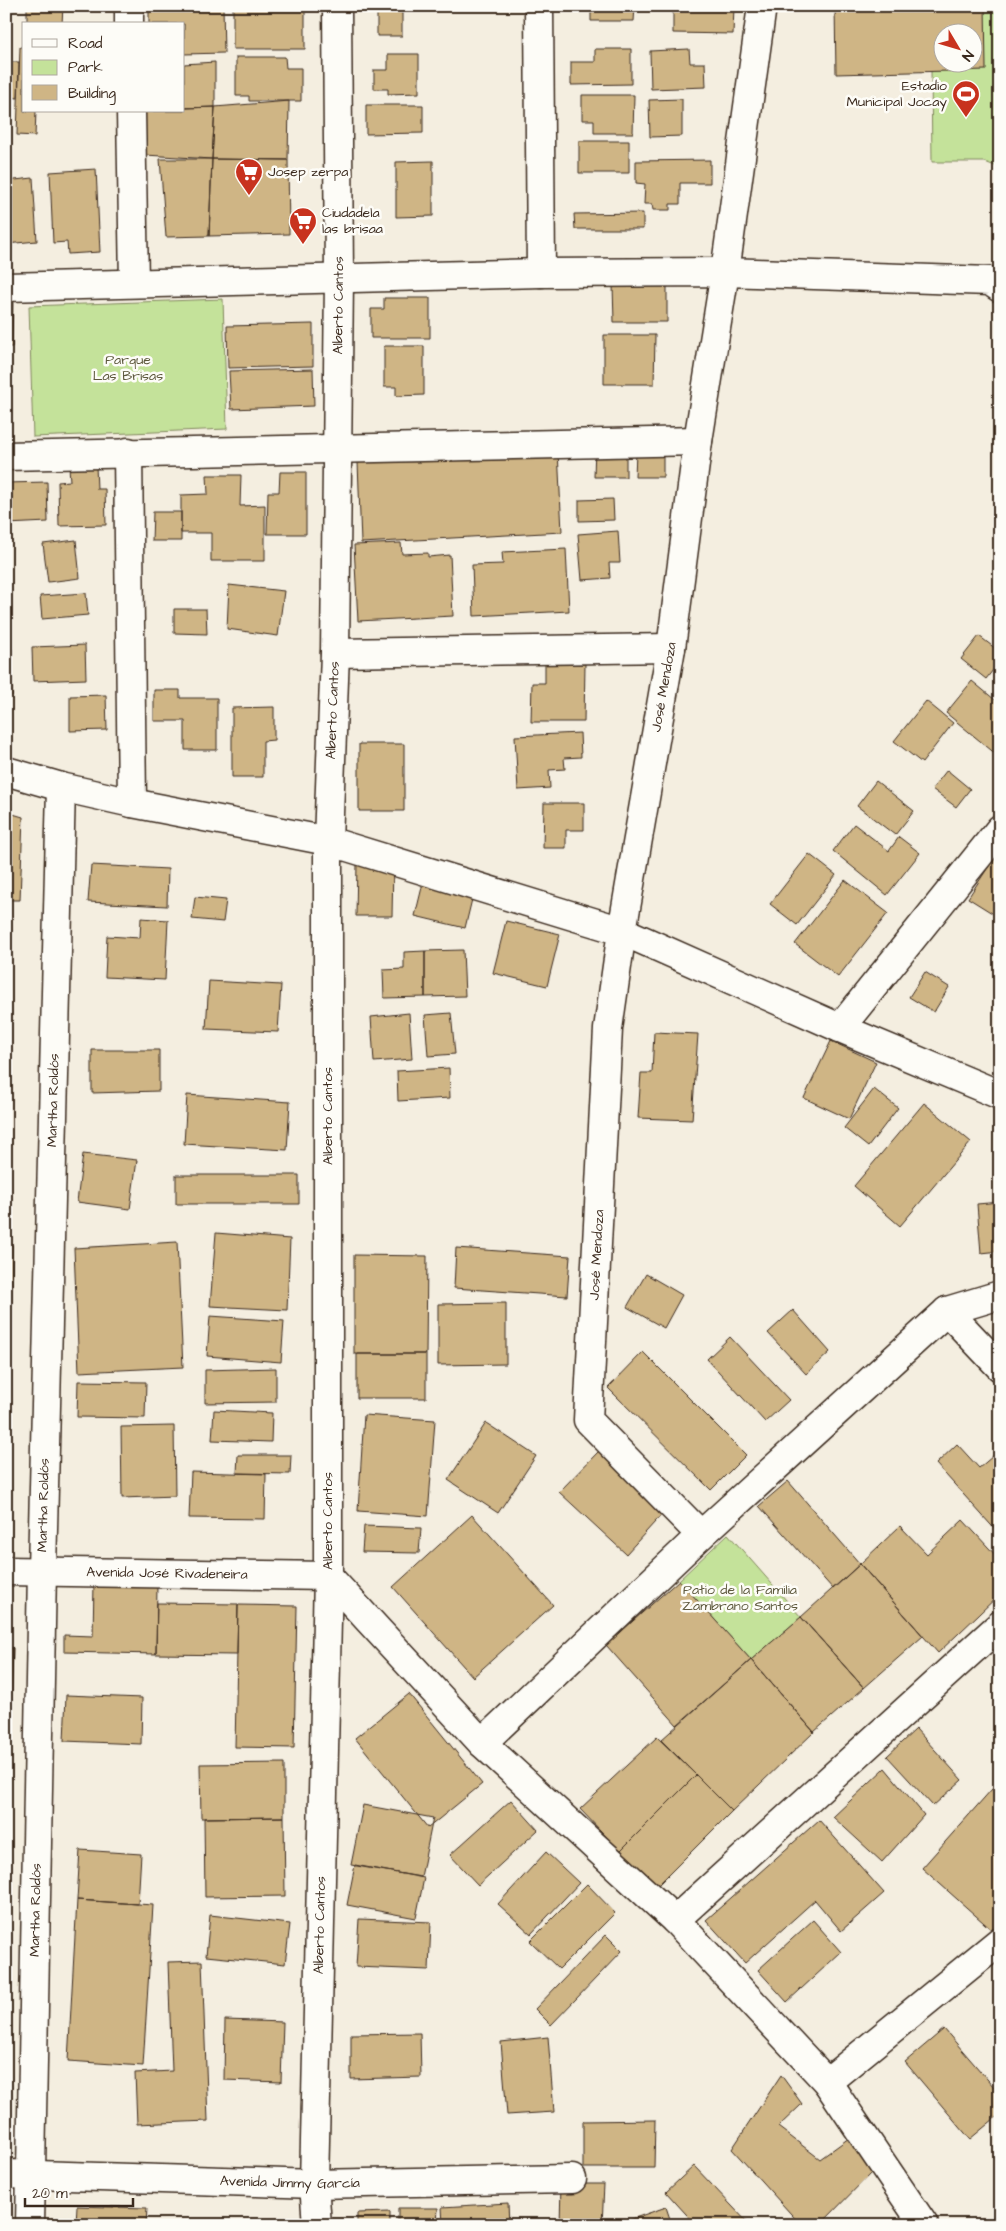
<svg xmlns="http://www.w3.org/2000/svg" width="1006" height="2231" viewBox="0 0 1006 2231" font-family="'Architects Daughter',sans-serif">
<style>
.green{fill:#c4e29a;stroke:#80865c;fill-rule:evenodd}
.building{fill:#cfb585;stroke:#3b2a1e;fill-rule:evenodd}
.lines{fill:none;stroke-linecap:round;stroke-linejoin:round}
.minor-casing{stroke:#3b2a1e;stroke-width:31}
.minor{stroke:#fdfcf7;stroke-width:28}
.labels{text-anchor:middle;dominant-baseline:central;stroke-width:5;stroke-linejoin:round;paint-order:stroke}
.poi-label{font-size:14px;fill:#3b2a1e;stroke:#fdfcf7;text-anchor:start}
.street-label{font-size:14px;fill:#3b2a1e;stroke:#fdfcf7}
.park-label{font-size:14px;fill:#5d583d;stroke:#fdfcf7}
</style>
<rect width="100%" height="100%" fill="#f4eee0"/>
<filter id="ink" filterUnits="userSpaceOnUse"><feTurbulence type="fractalNoise" baseFrequency=".02" numOctaves="2"/><feDisplacementMap in="SourceGraphic" scale="10" xChannelSelector="R" yChannelSelector="G"/><feConvolveMatrix kernelMatrix="1 2 1 2 8 2 1 2 1" color-interpolation-filters="sRGB"/></filter>
<g filter="url(#ink)">
<path class="green" d="M835,6H1000V168L985,162H932L931,71ZM944,32H974V62H944Z
M223,299L227,429L33,437L29,306Z
M728,1534L801,1617L751,1660L679,1580Z"/>
<path class="building" d="M27,6H63L62,24H27Z
M149,6H223L224,53L184,54V24H149Z
M233,6H305V49H233Z
M377,6H402V36H377Z
M591,6H635L634,21H591Z
M673,6H734L733,34L673,33Z
M835,6H985L986,70L836,74ZM944,32H974V62H944Z
M20,47H24V111H36L35,136L17,135Z
M595,49H631V84L571,85V62H595Z
M689,49L690,63H705L706,87L651,89L650,51Z
M388,54H419V93L388,94V89H374V70H388Z
M236,57H285L286,68H301V101H249V96H236Z
M6,62H19L18,98L6,97Z
M215,62V107L184,108V64Z
M582,95H634L633,133H594V120H582Z
M682,99V136L650,137L649,100Z
M289,101L288,160L212,159L215,107Z
M366,105H423V133L366,134Z
M215,107L212,159L145,155L143,111H184V108Z
M6,115H11V151H6Z
M579,141H629V173H579Z
M160,159H212L209,236L166,237Z
M212,159L288,160L289,234L209,236Z
M710,160V183H680V204H670V210H653L652,204H644L645,184L636,183V161Z
M433,161V216L396,217V162Z
M96,169L100,252L68,254L67,242L53,243L50,172Z
M33,178L37,241L6,244V181Z
M643,213V229H575L574,214Z
M667,284V322H614L613,285Z
M6,292H13L12,347H6Z
M384,298H430V338H371V309H384Z
M313,324V366L228,368L227,326Z
M604,335H655L654,384H604Z
M384,346H424V395L396,396V387H384Z
M313,369L314,406L231,409L229,371Z
M6,371L9,403H6Z
M595,446L626,447V477H594Z
M558,451L562,532L361,543L358,462Z
M636,452L663,454V477H635Z
M96,466L97,489H105L106,525L59,526L58,482L70,481L69,467Z
M280,472H306V534H267L268,492H279Z
M207,475H241L240,506L265,505V561H211V533H181V495L208,494Z
M47,482L48,522L7,524L6,483Z
M613,499L614,520L579,521V500Z
M153,512H181V541H152Z
M618,531L620,563H609L610,578L582,580L578,534Z
M76,540L80,578L48,582L43,544Z
M401,543L402,554L428,553V557L450,555L453,616L358,621L354,545Z
M566,549L569,611L474,616L472,565L503,564L502,552Z
M229,585L284,591L278,636L227,629Z
M86,593L88,615L42,619L40,596Z
M1000,607V621L993,616Z
M174,609H206L207,634L174,633Z
M979,636L1000,652V661L986,679L961,659Z
M85,645L86,679L33,681L32,647Z
M6,649H12V696H6Z
M545,664H585L584,722H531L532,683H545Z
M972,681L1000,704V752L997,755L946,713Z
M154,690H180V698H217V750H185V721H154Z
M106,695L107,730L70,731V696Z
M926,701L953,723L922,763L894,741Z
M274,707V740L263,741V777H232V708Z
M580,733L581,757L564,758L565,769L549,770L550,788L518,790L515,736Z
M359,744H404V811H359Z
M947,770L970,789L956,807L932,789Z
M876,781L914,811L895,835L857,806Z
M544,803H584V830H566V848H543Z
M6,812L23,817L20,900H6Z
M854,824L889,851L899,837L920,853L887,895L833,851Z
M1000,849V918L968,898Z
M809,854L836,875L797,925L770,904Z
M357,864L393,865L392,916H356Z
M91,865L168,869L167,906L88,902Z
M424,879L474,891L465,928L415,916Z
M845,880L888,913L838,977L795,944Z
M195,897L226,900L223,922L192,919Z
M141,918L168,920L165,980L105,977L107,936L140,938Z
M506,921L560,934L547,986L493,973Z
M463,950L465,996L425,997V951Z
M425,951V997L384,998L383,970L404,969V952Z
M925,972L949,987L934,1012L909,997Z
M209,981L281,985L278,1032L206,1029Z
M409,1013L412,1059L374,1062L371,1017Z
M451,1013L455,1054L428,1056L425,1015Z
M654,1032L698,1034L692,1120L638,1118L641,1073H652Z
M831,1041L876,1062L849,1119L804,1098Z
M92,1050H159V1091L92,1093Z
M449,1068L450,1098L398,1101L397,1071Z
M874,1089L898,1108L868,1147L844,1128Z
M187,1095L290,1102L287,1150L184,1144Z
M924,1103L971,1142L900,1226L854,1186Z
M83,1154L137,1160L130,1209L77,1202Z
M176,1175H299V1204H176Z
M1000,1202V1251L981,1253L977,1204Z
M216,1233L290,1239L287,1310L210,1306Z
M177,1242L183,1367L79,1372L74,1248Z
M6,1245H12L11,1421H6Z
M456,1248L570,1256L567,1296L454,1288Z
M354,1255L427,1256L426,1354H354Z
M646,1274L682,1295L664,1328L627,1307Z
M506,1303V1364L438,1365V1304Z
M793,1310L830,1352L806,1374L768,1333Z
M210,1316L284,1321L281,1362L207,1356Z
M730,1337L789,1400L765,1422L707,1359Z
M643,1352L746,1455L711,1490L608,1388Z
M357,1354H426V1398H357Z
M276,1368V1402L205,1403V1370Z
M78,1381L146,1382L145,1418L77,1417Z
M214,1410L272,1413L271,1442L212,1440Z
M364,1415L435,1420L428,1516L358,1511Z
M486,1423L536,1456L498,1513L448,1480Z
M174,1426L175,1496L122,1498L121,1427Z
M957,1444L979,1468L1000,1450V1535L936,1464Z
M600,1450L665,1511L626,1554L559,1492Z
M238,1455H291L290,1474L237,1473Z
M191,1472L266,1474L265,1519L189,1518Z
M788,1481L860,1564L833,1589L759,1506Z
M472,1515L553,1605L473,1677L393,1587Z
M963,1520L1000,1560V1594L938,1653L860,1564L900,1526L927,1554Z
M364,1526L421,1528L419,1553L362,1552Z
M860,1564L923,1636L864,1688L801,1617Z
M679,1580L751,1660L677,1725L606,1645Z
M94,1583L157,1584L156,1654L64,1652V1635L93,1636Z
M6,1595H8L6,1641Z
M157,1603L238,1604L237,1655L156,1654Z
M238,1605L297,1606L294,1748L235,1747Z
M801,1617L864,1688L814,1732L751,1660Z
M6,1648H13L11,1713L6,1712Z
M751,1660L814,1732L732,1811L661,1740Z
M409,1694L482,1784L428,1828L355,1738Z
M66,1695L142,1698L141,1744L64,1741Z
M916,1729L962,1780L933,1806L887,1756Z
M657,1737L696,1775L620,1851L580,1809Z
M284,1763V1817L201,1818L200,1764Z
M885,1768L924,1815L882,1862L833,1817Z
M696,1775L732,1811L656,1887L620,1851Z
M1000,1780V1923L993,1931L922,1868Z
M511,1800L538,1830L478,1885L450,1855Z
M363,1805L433,1818L421,1877L351,1865Z
M284,1817L285,1896L205,1897L204,1818Z
M819,1820L884,1893L841,1931L815,1900L745,1963L706,1920Z
M80,1850L141,1854L138,1904L77,1900Z
M546,1852L579,1883L531,1934L498,1904Z
M355,1865L424,1878L416,1918L347,1905Z
M587,1884L615,1913L559,1969L530,1941Z
M77,1900L153,1905L143,2066L68,2061Z
M210,1915L290,1924L285,1964L206,1956Z
M359,1919L431,1922L429,1970L356,1967Z
M813,1920L841,1952L787,2002L758,1970Z
M606,1935L622,1951L551,2025L535,2009Z
M202,1961L208,2121L137,2124L135,2073L172,2071L168,1962Z
M225,2020L283,2022L281,2082L224,2080Z
M944,2029L1000,2094V2114L970,2139L905,2062Z
M420,2033L421,2077L351,2079V2034Z
M548,2037L554,2112L507,2115L501,2042Z
M781,2075L802,2104L778,2127L820,2159L849,2138L874,2170L820,2225H801L732,2149Z
M655,2120L654,2168H583V2121Z
M694,2166L750,2225H696L666,2192Z
M561,2184H604L602,2225H560Z
M508,2203L509,2225H443L442,2207Z
M77,2206L147,2208L146,2225H76Z
M666,2207L672,2225H615Z
M398,2208H438L437,2225H398Z
M390,2212V2225H357V2213Z"/>
<g class="lines">
<g class="minor-casing">
<g id="minor">
<path d="M129,6V24"/>
<path d="M539,6L541,273"/>
<path d="M762,6L725,272L698,441L671,648L622,931L840,1028L1000,1095"/>
<path d="M131,111L134,283"/>
<path d="M6,287L541,273L725,272L990,281L1000,288"/>
<path d="M128,452L132,803"/>
<path d="M6,456L698,441"/>
<path d="M335,653L671,648"/>
<path d="M6,771L61,787L132,803L328,841L622,931L608,1029L588,1420L701,1535"/>
<path d="M840,1028L1000,829"/>
<path d="M947,1311L1000,1367"/>
<path id="s1" d="M6,1571L328,1576L482,1743L675,1920L827,2082L924,2225"/>
<path d="M482,1743L701,1535L947,1311L1000,1295"/>
<path d="M675,1920L1000,1625"/>
<path d="M827,2082L1000,1941"/>
<path id="s2" d="M6,2174L314,2184L572,2179"/>
<path id="s3" d="M30,2225L42,1570L61,787"/>
<path id="s4" d="M317,2225L314,2184L328,1576V841L335,653L339,278L337,6"/>
</g>
</g>
<use href="#minor" class="minor"/>
</g>
</g>
<defs>
<g id="stadium-pin" transform="scale(1.4375)"><path d="M0 17L-7.5 6A9.5 9.5 0 1 1 7.5 6Z" fill="#c8321e" stroke="#fdfcf7"/><path d="M0-5a6.5 5 0 1 0 0 10a6.5 5 0 1 0 0-10ZM-3.5-1.8h7v3.6h-7Z" fill="#fff"/></g>
<g id="supermarket-pin" transform="scale(1.4375)"><path d="M0 17L-7.5 6A9.5 9.5 0 1 1 7.5 6Z" fill="#c8321e" stroke="#fdfcf7"/><path d="M-6-5.5h2.5l.6 2H6L4.5 2H-2.5L-4.4-4H-6ZM-1.5 3.2a1.3 1.3 0 1 0 .1 0ZM3 3.2a1.3 1.3 0 1 0 .1 0Z" fill="#fff"/></g>
</defs>
<g fill-rule="evenodd">
<use href="#stadium-pin" x="966" y="94"/>
<use href="#supermarket-pin" x="249" y="172"/>
<use href="#supermarket-pin" x="303" y="221"/>
</g>
<g class="labels">
<g class="poi-label">
<text x="947" y="86" text-anchor="end">Estadio<tspan x="947" dy="16">Municipal Jocay</tspan></text>
<text x="268" y="172">Josep zerpa</text>
<text x="322" y="213">Ciudadela<tspan x="322" dy="16">las brisaa</tspan></text>
</g>
<g class="street-label">
<text stroke="none"><textPath href="#s4" startOffset="1920">Alberto Cantos</textPath></text>
<text transform="translate(664 687) rotate(-80)">José Mendoza</text>
<text stroke="none"><textPath href="#s4" startOffset="1515">Alberto Cantos</textPath></text>
<text stroke="none"><textPath href="#s3" startOffset="1125">Martha Roldós</textPath></text>
<text transform="translate(328 1116) rotate(-90)">Alberto Cantos</text>
<text transform="translate(597 1255) rotate(-87)">José Mendoza</text>
<text stroke="none"><textPath href="#s3" startOffset="720">Martha Roldós</textPath></text>
<text transform="translate(328 1521) rotate(-90)">Alberto Cantos</text>
<text stroke="none"><textPath href="#s1" startOffset="161">Avenida José Rivadeneira</textPath></text>
<text stroke="none"><textPath href="#s3" startOffset="315">Martha Roldós</textPath></text>
<text stroke="none"><textPath href="#s4" startOffset="300">Alberto Cantos</textPath></text>
<text stroke="none"><textPath href="#s2" startOffset="284">Avenida Jimmy García</textPath></text>
</g>
<g class="park-label">
<text x="128" y="360">Parque<tspan x="128" dy="16">Las Brisas</tspan></text>
<text x="740" y="1590">Patio de la Familia<tspan x="740" dy="16">Zambrano Santos</tspan></text>
</g>
</g>
<rect width="1006" height="2231" fill="none" stroke="#fdfcf7" stroke-width="25"/>
<rect x="12" y="12" width="981" height="2206" fill="none" stroke="#3b2a1e" stroke-width="2" filter="url(#ink)"/>
<rect x="22" y="22" width="162" height="90" fill="#fdfcf7" stroke="#afa8a0"/>
<rect x="32" y="39" width="25" height="8" fill="#fdfcf7" stroke="#afa8a0"/>
<text x="68" y="48" font-size="15" fill="#3b2a1e">Road</text>
<rect x="32" y="60" width="25" height="15" fill="#c4e29a" stroke="#afa8a0"/>
<text x="68" y="72" font-size="15" fill="#3b2a1e">Park</text>
<rect x="32" y="85" width="25" height="15" fill="#cfb585" stroke="#afa8a0"/>
<text x="68" y="98" font-size="15" fill="#3b2a1e">Building</text>
<g transform="translate(958 48) rotate(128)"><circle r="24" fill="#fdfcf7" stroke="#afa8a0"/>
<path d="M0-4L9 19L0 12L-9 19Z" fill="#c8321e"/>
<text y="-8" font-size="14" font-weight="bold" text-anchor="middle" fill="#3b2a1e">N</text>
</g>
<path d="M25 2198v8h108v-8" fill="none" stroke="#3b2a1e" stroke-width="2.5"/>
<text x="32" y="2198" font-size="15" fill="#3b2a1e" stroke="#fdfcf7" stroke-width="4" paint-order="stroke">20 m</text>
</svg>
